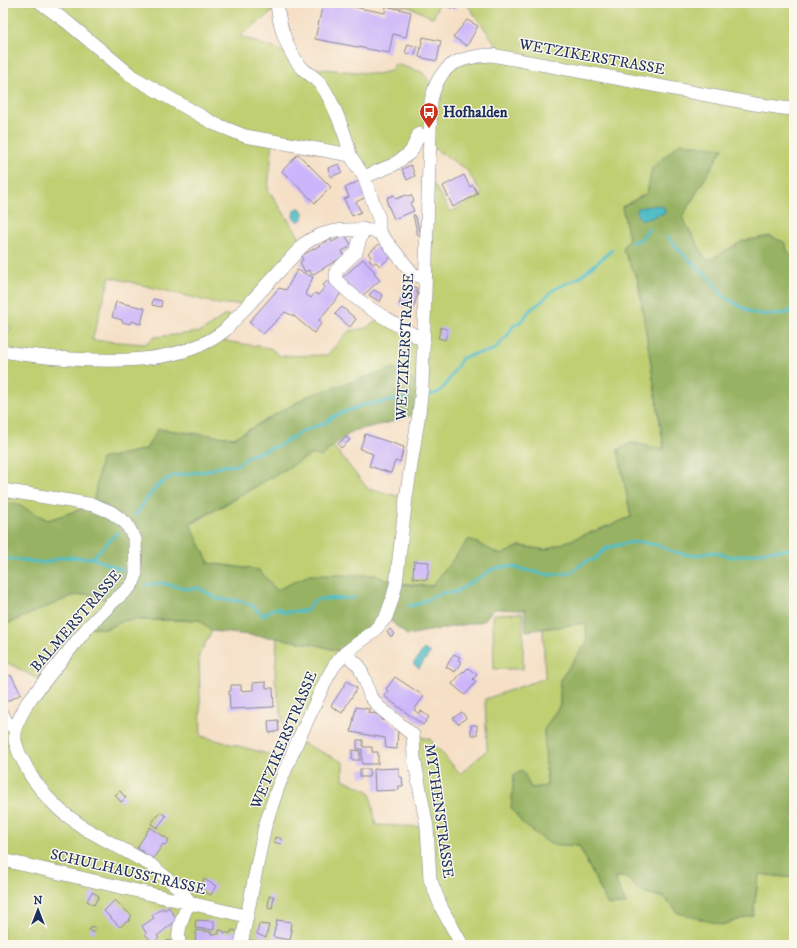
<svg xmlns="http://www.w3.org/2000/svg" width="797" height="948" viewBox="0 0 797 948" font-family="'IM FELL DW Pica',serif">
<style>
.green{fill:#bfcf72;stroke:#6d7f68;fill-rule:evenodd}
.forest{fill:#97b264;stroke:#597061}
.water{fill:#4fbdc6;stroke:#357692}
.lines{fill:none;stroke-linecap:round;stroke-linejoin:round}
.stream{stroke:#4fbdc6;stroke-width:3}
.building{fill:#ccb5fa}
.minor-casing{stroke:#888792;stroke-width:14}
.minor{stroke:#fff;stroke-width:13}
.labels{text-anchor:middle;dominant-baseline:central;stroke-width:3;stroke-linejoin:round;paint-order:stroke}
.street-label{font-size:15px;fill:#1b2f5e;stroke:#fbf7ec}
.poi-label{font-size:15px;font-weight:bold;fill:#1b2f5e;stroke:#fbf7ec;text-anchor:start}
</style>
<rect width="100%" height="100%" fill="#fbf7ec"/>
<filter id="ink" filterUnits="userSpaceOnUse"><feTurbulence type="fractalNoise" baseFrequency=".025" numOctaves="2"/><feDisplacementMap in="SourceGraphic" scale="8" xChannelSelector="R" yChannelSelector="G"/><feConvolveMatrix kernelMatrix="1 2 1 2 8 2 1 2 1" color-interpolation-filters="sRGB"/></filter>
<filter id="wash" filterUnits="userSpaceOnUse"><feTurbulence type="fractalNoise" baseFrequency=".012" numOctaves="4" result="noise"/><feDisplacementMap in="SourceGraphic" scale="16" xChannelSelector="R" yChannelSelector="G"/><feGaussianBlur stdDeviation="0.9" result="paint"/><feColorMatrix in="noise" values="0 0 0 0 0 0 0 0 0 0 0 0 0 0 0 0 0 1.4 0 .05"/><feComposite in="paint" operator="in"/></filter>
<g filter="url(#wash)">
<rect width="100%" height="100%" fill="#f5dfc5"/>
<path class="green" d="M3,3H277V8L240,36L292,55L302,67L377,74L391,71L395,64L422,72L434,87L451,65L505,57L466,3H794V257L789,254L784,242L743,241L707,262L682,217L723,148L653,168L648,193L622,207L629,238L623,249L638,280L664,449L631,443L618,450L631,517L545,550L520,546L501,555L469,540L432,586L309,575L277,591L259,570L209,563L190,525L312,454L321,457L333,446L368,489L406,498L419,413L308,396L234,438L158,429L146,449L101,459L94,505L48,520L15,504H3V341L11,328L3,319ZM424,127L429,145L467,170L482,194L451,212L428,176L423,340L383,317L366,328L349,331L327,355L280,356L270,348L230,342L217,338L231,316L225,315L201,332L155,337L145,344L92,340L110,277L219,304H242L304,244L268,189L273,141L356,162L364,177L411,152L419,134Z
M387,3H439L433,18L410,7Z
M89,594L113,602L106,629L125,620H199L212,631L199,655L201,736L290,760L298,741L343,762V779L370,792L376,825L426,827L413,735L430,739L460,774L487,750L485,699L545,678L543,629L586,623L587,642L560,680V705L544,730L547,786L531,788L550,844L579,846L608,905L613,877H625L640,891L665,898L678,913L753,915L759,874L794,878V945H3V724L14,728L43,682L8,663L3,662V624L12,622L72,596Z
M523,613V669H494L493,614Z
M277,638L317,645L345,653L298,740L284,728L275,680Z"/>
<path class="forest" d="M680,143L723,148L682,217L707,261L743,241L770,236L784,242L789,254L794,257V878L759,874L753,915L722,925L678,913L665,898L640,891L625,877H614L626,904L608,905L579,846L550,844L523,824L511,808L514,774L523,771L531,788L547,786L544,730L560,705V680L587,642L586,623L526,631L525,610L493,609L484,621L407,635L386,617L345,653L317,645L277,638L212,631L199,620H125L106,629L88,627L112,602L89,594L72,596L12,622L3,624V504L15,503L48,520L93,505L101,459L146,449L158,429L234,438L308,396L394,368L422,387L419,413L391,422L353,431L333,446L321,457L312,454L190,524L209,563L259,570L277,590L309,575H375L396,584L432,586L469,539L501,555L520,546L545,550L631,517L618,450L631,443L664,449L638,280L623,249L629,238L622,207L647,193L652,168Z"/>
<path class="water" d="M657,205L664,207L665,213C661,215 658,214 655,216C648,220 636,223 637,209C643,206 650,207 657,205Z
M297,208H300L304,214L303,218L300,221H297L293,217L294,210Z
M424,649L430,653L419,668L413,664Z"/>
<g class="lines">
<path class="stream" d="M667,237L688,259L708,276L723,296L752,313L770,315L788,313L794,306
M631,242L640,240L645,233L650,229
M427,396L439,392L445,386L462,358L475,354L487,352L495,349L508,335L513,326L523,320L529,311L542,301L553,290L580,277L612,250
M135,515L156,487L172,476L206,471L224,466L237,465L249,456L280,445L303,431L325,423L334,416L363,405L408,398
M92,558L123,570
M3,561L13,559L45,563L63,557L92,558L118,532
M146,585L161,583L189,589L199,588L218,599L242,601L253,606L264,616L270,610L278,608L283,612L306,611L313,602L319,599L354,598
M409,606C425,605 438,589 454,593L493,569L508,566L548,575L570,573L586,561L593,560L607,548L626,543L640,542L657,545L673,552L694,556L712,552L734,557L767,551L794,549"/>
</g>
<g id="blocks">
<path class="building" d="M323,3H333L385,13L386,6L411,12L406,37L393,34L389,53L315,39Z
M444,3H457L456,9L443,6Z
M467,20L478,26L467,46L453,37Z
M423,37L441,41L437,61L419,57Z
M408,44L417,47L415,55L405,53Z
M298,154L331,187L315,203L282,171Z
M339,164L342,172L331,177L328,168Z
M411,165L415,176L407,180L402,169Z
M464,175L470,187L473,185L478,194L453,207L443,186Z
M359,181L366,197L356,202L361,212L352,216L344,199L349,197L345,188Z
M394,195L396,199L406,195L407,196L411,195L414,201L410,203L414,211L394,219L387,203H388L387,198Z
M413,215H415L421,235L418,236Z
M345,235L352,246L342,251L344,256L312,275L309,270L305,272L300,262L303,260L301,256L331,239L332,242Z
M382,242L393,255L380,266L376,262L373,264L369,259L371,257L368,253Z
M363,259L375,272L374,274L380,280L359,299L341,279Z
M297,270L313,277L305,294L311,298L315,293L318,295L325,287L323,285L327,281L329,283L330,281L343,291L319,320L322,323L314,333L294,316L285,312L263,334L249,322L279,288L286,290Z
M408,285L417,288L416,292L418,293L413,309L399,305L404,288L407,289Z
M374,290L383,295L380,302L369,295Z
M153,299L162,301L161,307L152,305Z
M116,302L145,308L141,324L131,321L130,324L122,322V320L112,317Z
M342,307L356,319L350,327L335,314Z
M441,327L448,330L445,340L438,338Z
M365,434L404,447L400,462L395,461L391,473L369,466L373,454L360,449Z
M346,437L350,440L341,448L338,444Z
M414,561L429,562L427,580L413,578Z
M390,629L394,634L391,637L387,632Z
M454,654L460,657L458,660L461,662L455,672L446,667Z
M468,668L477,675L473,679L476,682L465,695L452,684L463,671L464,672Z
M11,675L21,694L4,703L3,700V679Z
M395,677L424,696L414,710L419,714L421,711L429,717L423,725L384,696L388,691L386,689Z
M347,681L357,688L342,713L331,706Z
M266,682V688H273L274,707L230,709L229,691H231V685H241V691L253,690V683Z
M356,707L369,709L368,713L383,715L382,720L389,721L398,728L397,749L386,748L385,738L351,732Z
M462,712L466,718L458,724L453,718Z
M278,720L279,731L269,733L268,721Z
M471,725H477V735H471Z
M357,740H363V747H372V752H378V764H362V749H357Z
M352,750L360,751V760H352Z
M399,768V777H402L403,786H399V790L375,791L374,769Z
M360,769H370L369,777H360Z
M120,791L126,798L121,802L115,795Z
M160,812L166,816L157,828L151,824Z
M150,827L169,840L165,845L163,844L153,859L137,848Z
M275,837L282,839L281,844L274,842Z
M204,879L216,886L211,895L199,889Z
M92,892L99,896L94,905L87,901Z
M269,896H274L272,909L268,908Z
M115,900L132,916L129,919L131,920L128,922L127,921L120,927L104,911Z
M169,907L177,920L157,936L159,938L153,943L145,934L146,933L142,926L154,918L152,915L163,908L165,910Z
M196,920L214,921V930L195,928Z
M277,920L291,922L290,930H292L290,940L273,937Z
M259,924L269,925L266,938L257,934Z
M92,926L96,929L94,933L89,930Z
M196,930L211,932V934H219V930L224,931V933H231L232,930L237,931V945H195Z
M246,939L254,941L253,945H244Z
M169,940L171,942L173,940L174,943L173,945H161Z"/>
</g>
</g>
<g filter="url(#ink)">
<use href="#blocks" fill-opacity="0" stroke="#888792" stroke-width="1"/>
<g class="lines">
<g class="minor-casing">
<path id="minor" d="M41,3L67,22L133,77L215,124L245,136L350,155L364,177L379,219V232L413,274L425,278
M277,3C279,25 287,52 302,68C308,74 316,78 321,84C332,100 347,136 350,155
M364,177L393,165L411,152L419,134
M363,229L356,252L336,271V280C361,306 392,322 423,340
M3,351C21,355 39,356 58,358C109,362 183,365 225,330L304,244C326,228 352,228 379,232
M3,490L94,505L111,512L126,523L135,539L136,573L134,581L130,587L113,602L88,627L27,703L15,728V741L19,753L31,776L46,796L61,811L84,828L151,865L182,891L189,902C184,914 175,932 180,945
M345,653L359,666L365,680L370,696L379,707L413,735L414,758L427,827L430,879L442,909L462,945
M3,715L6,722L15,728
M3,860L246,916
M241,945L265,826L278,787L298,740L327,678L334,666L345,653L373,632L386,617L392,600L396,584L406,498L419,413L422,387L431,101C439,65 456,57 492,55L755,104L783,108L794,109"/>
</g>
<use href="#minor" class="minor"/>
</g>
</g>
<defs>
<g id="bus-pin" transform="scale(1)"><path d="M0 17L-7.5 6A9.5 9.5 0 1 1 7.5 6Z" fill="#c8321e" stroke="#fbf7ec"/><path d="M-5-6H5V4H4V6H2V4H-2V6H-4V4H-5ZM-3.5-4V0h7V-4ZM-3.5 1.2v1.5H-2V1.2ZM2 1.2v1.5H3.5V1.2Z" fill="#fff"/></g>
</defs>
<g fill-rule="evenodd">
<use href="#bus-pin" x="429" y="112"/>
</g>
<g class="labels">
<g class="street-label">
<text transform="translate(592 57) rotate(10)">WETZIKERSTRASSE</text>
<text transform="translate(405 347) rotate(-87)">WETZIKERSTRASSE</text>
<text transform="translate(76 621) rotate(-49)">BALMERSTRASSE</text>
<text transform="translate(284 740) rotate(-67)">WETZIKERSTRASSE</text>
<text transform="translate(439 811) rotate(82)">MYTHENSTRASSE</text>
<text transform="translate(128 872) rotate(13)">SCHULHAUSSTRASSE</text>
</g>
<g class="poi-label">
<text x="443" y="112">Hofhalden</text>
</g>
</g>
<rect width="797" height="948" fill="none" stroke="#fbf7ec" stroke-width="16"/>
<g transform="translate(38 910)" stroke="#fbf7ec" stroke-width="3" paint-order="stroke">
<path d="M0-3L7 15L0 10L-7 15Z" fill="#1b2f5e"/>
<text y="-6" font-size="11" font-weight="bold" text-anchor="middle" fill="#1b2f5e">N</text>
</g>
</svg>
